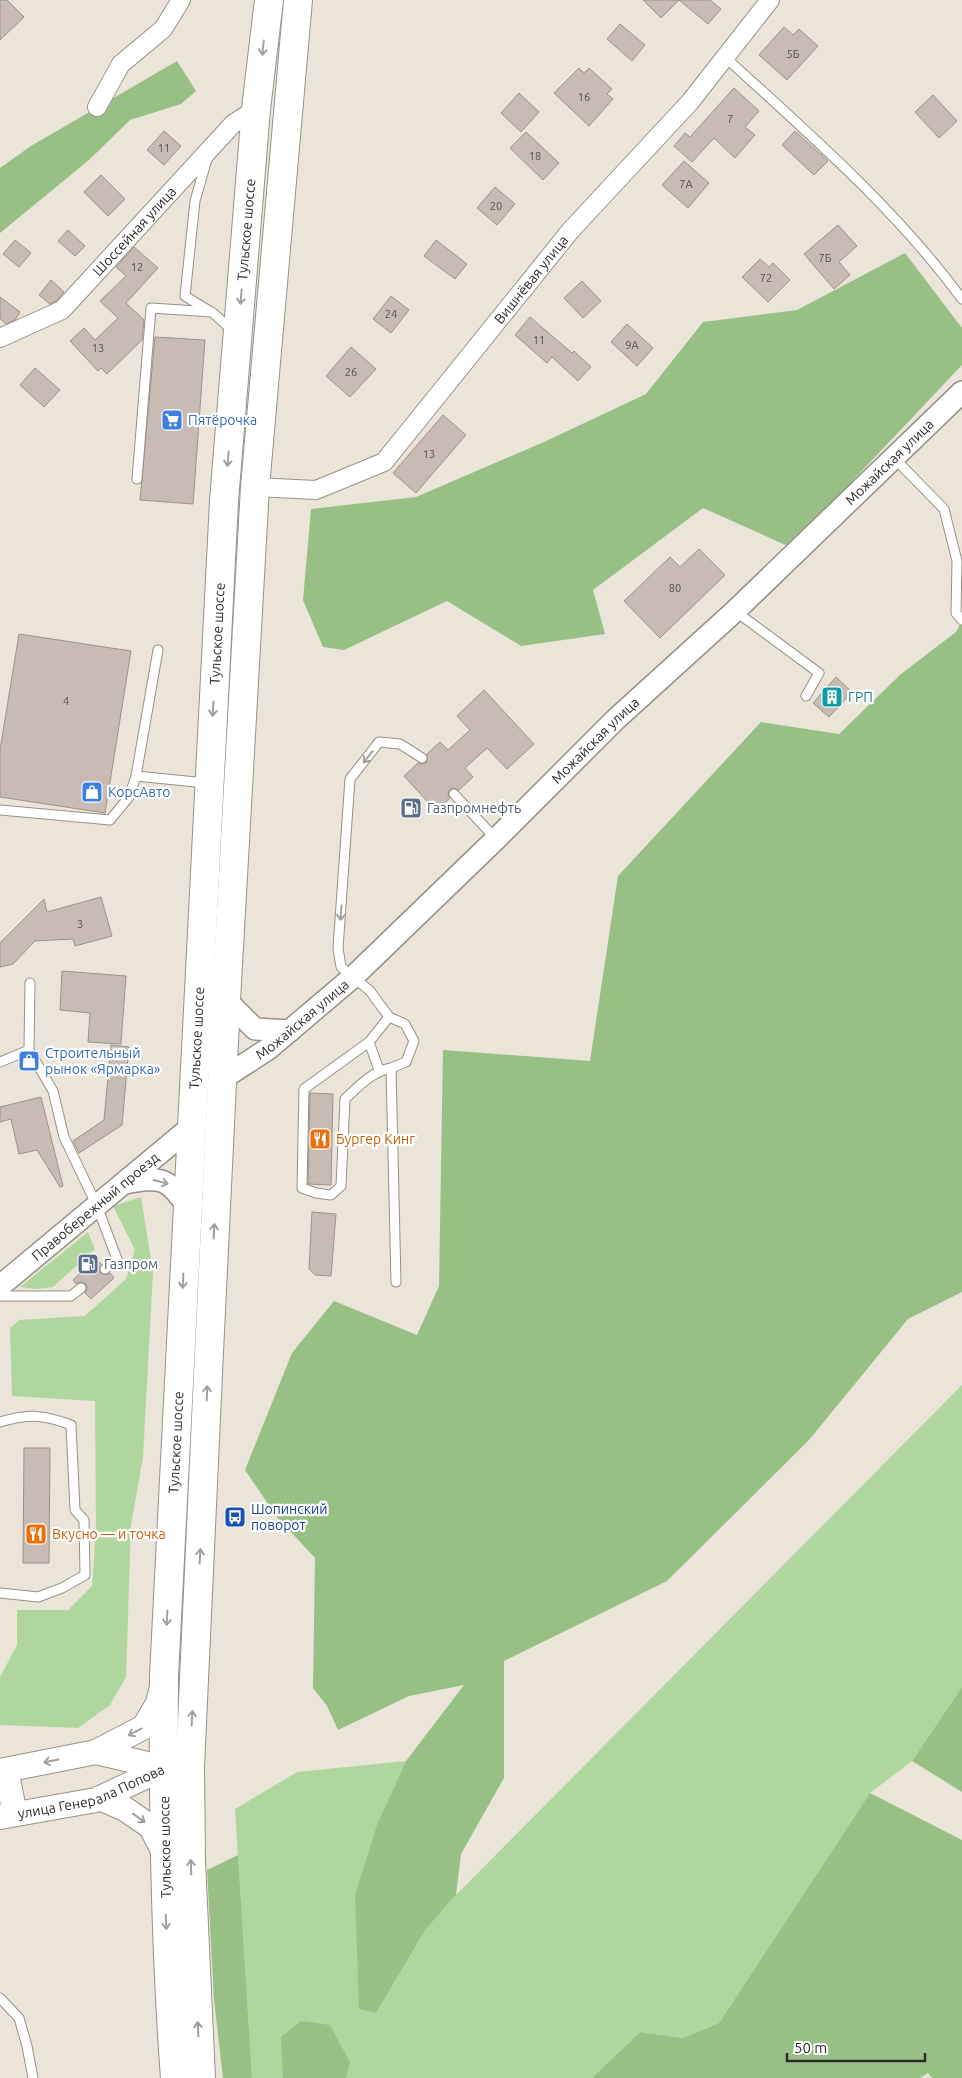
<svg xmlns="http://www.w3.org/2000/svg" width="962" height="2078" viewBox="0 0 962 2078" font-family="Ubuntu,sans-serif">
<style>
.green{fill:#afd79d}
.forest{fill:#98c085}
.building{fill:#c7bbb4;stroke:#9d928b}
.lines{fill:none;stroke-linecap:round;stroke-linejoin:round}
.service-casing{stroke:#989187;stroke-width:11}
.minor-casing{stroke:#989187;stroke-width:20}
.tertiary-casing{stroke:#989187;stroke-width:24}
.secondary-casing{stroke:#989187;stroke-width:26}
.primary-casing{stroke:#989187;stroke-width:30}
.service{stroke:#fff;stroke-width:9}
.minor{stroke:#fff;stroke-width:18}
.tertiary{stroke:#fff;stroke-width:21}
.secondary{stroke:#fff;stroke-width:24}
.primary{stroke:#fff;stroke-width:28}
.oneway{stroke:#a1a09e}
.labels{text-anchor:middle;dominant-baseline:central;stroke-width:4.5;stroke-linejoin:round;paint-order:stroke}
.number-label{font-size:11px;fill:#544f4a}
.street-label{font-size:14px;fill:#2e2b27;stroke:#fff}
.shop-label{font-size:14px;fill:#366cbe;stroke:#fff;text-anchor:start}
.culture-label{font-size:14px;fill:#0d838f;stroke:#fff;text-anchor:start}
.service-label{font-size:14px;fill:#4e5e75;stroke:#fff;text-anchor:start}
.food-label{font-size:14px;fill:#c56008;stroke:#fff;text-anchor:start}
.transit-label{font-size:14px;fill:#164399;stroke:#fff;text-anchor:start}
</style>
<rect width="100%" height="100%" fill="#eae4d9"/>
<path class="green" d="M141,1197L153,1272L143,1457L131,1525L126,1677L110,1705L78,1728L0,1725V1677L17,1645V1610H68L92,1586L96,1531L95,1401L12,1396L10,1328L19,1320L85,1316L126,1279L135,1250L113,1206Z
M88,1232L95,1249L53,1287L36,1289L20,1287Z
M962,1385V1687L912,1761L870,1793L719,2023L683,2038L640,2032L592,2078H252L235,1809L297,1772L406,1761L378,1822L376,2013L426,1929L456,1895Z"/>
<path class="forest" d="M177,61L196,91L181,104L130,120L89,160L0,233V168L31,146Z
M905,253L962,328V365L790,547L703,508L593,590L605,634L521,646L447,601L344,650L323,647L303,600L311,509L416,497L544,442L646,394L703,322L797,310Z
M962,621V1292L908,1319L809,1440L667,1581L504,1661V1778L461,1854L456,1895L426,1929L376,2013L359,2009L355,1895L378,1822L406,1761L464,1685L409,1696L338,1730L327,1706L313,1688L315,1558L277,1517L245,1470L292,1353L334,1301L417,1335L439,1286L443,1050L590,1061L618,876L761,722L839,734L901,674L956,632Z
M962,1687V1792L912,1761Z
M870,1793L962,1840V2078H932L928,2073L920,2078H592L640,2032L683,2038L719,2023Z
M238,1855L252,2078H223L214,2000L207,1870Z
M301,2021L330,2025L350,2062L346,2078H283L281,2037Z"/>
<path class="building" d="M0,0H7L24,17L0,40Z
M643,0H679L661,18Z
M679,0H710L721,9L708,24Z
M620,24L645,45L632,61L607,39Z
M784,27L793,35L799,29L818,46L787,80L759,55Z
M579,68L584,73L589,68L612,89L607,94L613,99L589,126L554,93Z
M734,88L759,111L745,127L755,135L735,158L714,138L692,162L674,146L685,133L690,137Z
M519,93L539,112L521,132L501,113Z
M933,95L957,121L939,138L915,112Z
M164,131L181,146L164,165L147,150Z
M795,131L828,161L814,175L782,145Z
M526,132L559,163L543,180L510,148Z
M684,161L709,183L688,208L662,185Z
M101,175L125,199L108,216L84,192Z
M495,187L515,204L497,225L477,208Z
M838,225L857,246L839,262L850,275L834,289L804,254Z
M68,230L85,246L75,256L58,241Z
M15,240L31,253L19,267L3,254Z
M436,240L467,264L455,279L424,256Z
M134,247L158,268L126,303L144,320L142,340L107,374L101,368L98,371L70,341L84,328L95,340L118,318L100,301L126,276L116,267Z
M760,259L769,267L773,263L790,280L768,302L742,277Z
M51,280L64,292L56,301L50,304L39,295Z
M582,281L601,301L583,318L564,298Z
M391,296L409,310L391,333L373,319Z
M0,297L20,312L15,320L6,324L0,319Z
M530,317L572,353L574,351L591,367L578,381L552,357L547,363L515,335Z
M627,324L653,348L637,366L611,342Z
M155,337L205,340L193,504L140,500Z
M351,347L376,369L350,397L326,376Z
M35,368L60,390L44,407L20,385Z
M443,415L466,435L416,493L393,473Z
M699,549L725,575L660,638L624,601L670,557L680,567Z
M19,634L131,651L105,813L0,797V750Z
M836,677L852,692L829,717L813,703Z
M484,690L534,744L507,769L487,748L465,768L473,777L459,790L453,788L449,790L448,795L450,798L436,811L404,776L418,763L422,764L427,762V754L440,742L448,750L470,730L457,716Z
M101,897L112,936L75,946L73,939L35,941L13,964L0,967V943L44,899L47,912Z
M62,971L126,976L121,1044L88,1042L90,1013L60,1010Z
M111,1045L129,1047L122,1125L79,1153L73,1141L104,1120Z
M310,1093L333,1094L331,1185L308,1184Z
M41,1097L63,1186L60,1187L37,1150L19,1154L11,1119L0,1122V1107Z
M312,1212L336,1214L331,1276L315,1275L309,1269Z
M96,1259L101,1264L99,1270L101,1273L106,1275L110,1273L114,1278L91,1299L85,1293L87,1288L86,1284L81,1282L76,1284L73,1280Z
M24,1448H50L49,1563H23Z"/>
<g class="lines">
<g class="service-casing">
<path id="service" d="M725,57C808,133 895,208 962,299
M207,159L195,201L185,296L211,312
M894,458L944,509L957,561L956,613L962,620
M137,479L151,308L212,312L234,332
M735,611L819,673L806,696
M158,650L136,776L206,783
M454,794L496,839
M0,810L110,820L129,797L136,776
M389,1017L369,1042L304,1089L302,1188L316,1193L331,1195L341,1186L345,1099C359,1086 371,1072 391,1068
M369,1042L379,1070
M29,1050L30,983
M0,1062L29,1050L53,1091L64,1137L97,1206L117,1259L105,1269
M396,1282L391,1068L406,1062L414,1041L405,1024L389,1017L370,991L341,967L338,948L350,779L379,742L400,744L422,758
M0,1296H71L81,1288
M0,1422C29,1414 42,1414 71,1425L75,1510L84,1520L85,1575L62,1588L38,1597L0,1593
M0,1998L19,2018L27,2046L33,2078"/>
</g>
<g class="minor-casing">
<g id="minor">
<path d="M97,107L121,64L163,29L181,0"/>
<path id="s1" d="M0,338L62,310L233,124L256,109"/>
<path id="s2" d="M255,487L316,490L384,462L571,230L690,102L770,0"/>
</g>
</g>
<g class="tertiary-casing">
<g id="tertiary">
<path d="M226,1000L255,1029L290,1031"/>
<path id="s3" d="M222,1079L268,1049L353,977L496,839L615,720L735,611L962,392"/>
<path d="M125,1183C159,1177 167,1176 187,1206"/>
<path id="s4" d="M0,1286L191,1127"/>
</g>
</g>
<g class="secondary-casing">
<g id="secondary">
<path d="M96,1752L144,1727L158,1703L162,1687"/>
<path d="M6,1770L15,1814"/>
<path d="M0,1771L96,1752L164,1768"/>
<path d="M100,1798L125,1809L151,1827L164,1853"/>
<path id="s5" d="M0,1817L96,1800L164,1768"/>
</g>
</g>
<g class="primary-casing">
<g id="primary">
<path id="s6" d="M175,2078C165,1944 163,1810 164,1676L224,501L256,109L269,0"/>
<path d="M201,2078L191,1861L190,1767L209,1352L226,1000L255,487L298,0"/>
</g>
</g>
<use href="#service" class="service"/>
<use href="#minor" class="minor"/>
<use href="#tertiary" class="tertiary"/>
<use href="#secondary" class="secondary"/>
<use href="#primary" class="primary"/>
</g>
<defs><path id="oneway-shaft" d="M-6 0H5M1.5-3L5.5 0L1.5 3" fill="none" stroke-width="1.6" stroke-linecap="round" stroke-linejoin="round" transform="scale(1.25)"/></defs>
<g class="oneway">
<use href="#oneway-shaft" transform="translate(263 48) rotate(96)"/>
<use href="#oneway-shaft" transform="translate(241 297) rotate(95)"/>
<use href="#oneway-shaft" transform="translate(228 459) rotate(95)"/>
<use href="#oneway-shaft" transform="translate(213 709) rotate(93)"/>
<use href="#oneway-shaft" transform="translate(368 757) rotate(128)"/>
<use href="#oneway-shaft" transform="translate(341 913) rotate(94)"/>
<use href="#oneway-shaft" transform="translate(161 1182) rotate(15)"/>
<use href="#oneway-shaft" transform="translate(214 1231) rotate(-87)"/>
<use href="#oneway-shaft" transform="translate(183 1281) rotate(93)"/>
<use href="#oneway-shaft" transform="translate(207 1393) rotate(-88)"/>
<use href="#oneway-shaft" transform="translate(200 1556) rotate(-87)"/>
<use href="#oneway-shaft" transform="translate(167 1618) rotate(93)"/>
<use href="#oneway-shaft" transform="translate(192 1718) rotate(-87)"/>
<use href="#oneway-shaft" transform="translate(135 1732) rotate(152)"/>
<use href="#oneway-shaft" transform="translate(51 1761) rotate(169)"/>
<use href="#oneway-shaft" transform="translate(139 1818) rotate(36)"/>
<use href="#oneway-shaft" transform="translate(191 1867) rotate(-92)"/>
<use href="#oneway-shaft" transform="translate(166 1922) rotate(88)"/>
<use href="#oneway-shaft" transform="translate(198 2029) rotate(-93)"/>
</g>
<defs>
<g id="supermarket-square" transform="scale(1.125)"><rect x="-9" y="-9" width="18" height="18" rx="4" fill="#3f7fe0" stroke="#fff"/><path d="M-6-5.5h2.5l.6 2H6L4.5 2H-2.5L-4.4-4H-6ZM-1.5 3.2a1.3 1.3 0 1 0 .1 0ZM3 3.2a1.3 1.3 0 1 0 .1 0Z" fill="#fff"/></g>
<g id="building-square" transform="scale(1.125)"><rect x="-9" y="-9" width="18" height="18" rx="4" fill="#0f9aa8" stroke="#fff"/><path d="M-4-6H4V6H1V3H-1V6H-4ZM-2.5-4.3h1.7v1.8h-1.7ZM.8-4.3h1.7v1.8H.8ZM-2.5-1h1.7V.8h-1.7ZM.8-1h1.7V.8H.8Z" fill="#fff"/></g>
<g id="shop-square" transform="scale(1.125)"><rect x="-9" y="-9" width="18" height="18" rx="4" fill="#3f7fe0" stroke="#fff"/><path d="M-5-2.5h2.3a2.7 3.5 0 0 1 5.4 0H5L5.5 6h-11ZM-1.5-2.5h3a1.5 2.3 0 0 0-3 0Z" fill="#fff"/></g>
<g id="fuel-square" transform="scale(1.125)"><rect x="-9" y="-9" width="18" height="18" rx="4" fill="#5c6f8a" stroke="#fff"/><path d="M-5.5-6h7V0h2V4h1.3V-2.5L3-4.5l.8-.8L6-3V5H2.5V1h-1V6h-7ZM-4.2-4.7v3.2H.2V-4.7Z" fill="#fff"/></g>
<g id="restaurant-square" transform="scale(1.125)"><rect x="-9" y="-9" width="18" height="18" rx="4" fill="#e8710a" stroke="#fff"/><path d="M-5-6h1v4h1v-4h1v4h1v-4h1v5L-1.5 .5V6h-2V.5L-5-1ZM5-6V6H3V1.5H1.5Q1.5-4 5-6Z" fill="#fff"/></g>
<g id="bus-square" transform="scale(1.125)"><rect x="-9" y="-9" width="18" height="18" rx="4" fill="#1a4fb4" stroke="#fff"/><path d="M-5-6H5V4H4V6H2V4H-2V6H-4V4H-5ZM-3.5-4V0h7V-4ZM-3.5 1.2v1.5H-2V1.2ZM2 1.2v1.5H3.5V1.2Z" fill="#fff"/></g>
</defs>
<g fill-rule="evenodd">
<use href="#supermarket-square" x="172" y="420"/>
<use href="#building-square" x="832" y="697"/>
<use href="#shop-square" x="92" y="792"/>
<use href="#fuel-square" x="411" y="808"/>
<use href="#shop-square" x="29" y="1061"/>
<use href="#restaurant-square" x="320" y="1139"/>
<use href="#fuel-square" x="88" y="1264"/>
<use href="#bus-square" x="235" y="1517"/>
<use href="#restaurant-square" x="36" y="1534"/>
</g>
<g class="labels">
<g class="number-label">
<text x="793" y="54">5Б</text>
<text x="584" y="97">16</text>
<text x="730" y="119">7</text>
<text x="164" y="148">11</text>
<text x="535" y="156">18</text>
<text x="686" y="184">7А</text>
<text x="496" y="206">20</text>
<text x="825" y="258">7Б</text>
<text x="137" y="267">12</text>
<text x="766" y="278">72</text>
<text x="391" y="314">24</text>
<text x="539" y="340">11</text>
<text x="632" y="345">9А</text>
<text x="98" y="348">13</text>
<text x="351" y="372">26</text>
<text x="429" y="454">13</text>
<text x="675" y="588">80</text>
<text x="66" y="701">4</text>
<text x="80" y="924">3</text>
</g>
<g class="street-label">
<text stroke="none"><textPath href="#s6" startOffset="1851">Тульское шоссе</textPath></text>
<text stroke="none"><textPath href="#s1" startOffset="175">Шоссейная улица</textPath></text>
<text stroke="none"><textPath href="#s2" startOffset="369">Вишнёвая улица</textPath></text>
<text stroke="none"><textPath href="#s3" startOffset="910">Можайская улица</textPath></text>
<text stroke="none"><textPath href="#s6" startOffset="1446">Тульское шоссе</textPath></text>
<text stroke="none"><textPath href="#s3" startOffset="505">Можайская улица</textPath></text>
<text stroke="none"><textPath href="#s3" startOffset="100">Можайская улица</textPath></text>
<text stroke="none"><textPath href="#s6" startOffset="1041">Тульское шоссе</textPath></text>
<text stroke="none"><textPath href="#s4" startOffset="124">Правобережный проезд</textPath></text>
<text stroke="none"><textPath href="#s6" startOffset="636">Тульское шоссе</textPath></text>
<text stroke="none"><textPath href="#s5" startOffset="95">улица Генерала Попова</textPath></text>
<text transform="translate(165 1847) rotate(-91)">Тульское шоссе</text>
</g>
<g class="shop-label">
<text x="188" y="420">Пятёрочка</text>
<text x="108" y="792">КорсАвто</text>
<text x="45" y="1053">Строительный<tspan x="45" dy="16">рынок «Ярмарка»</tspan></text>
</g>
<g class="culture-label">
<text x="848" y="697">ГРП</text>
</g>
<g class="service-label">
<text x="427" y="808">Газпромнефть</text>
<text x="104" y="1264">Газпром</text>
</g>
<g class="food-label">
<text x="336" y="1139">Бургер Кинг</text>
<text x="52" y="1534">Вкусно — и точка</text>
</g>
<g class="transit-label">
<text x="251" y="1509">Шопинский<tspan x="251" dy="16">поворот</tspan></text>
</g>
</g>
<path d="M787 2053v8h138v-8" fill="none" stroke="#2e2b27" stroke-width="2.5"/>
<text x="794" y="2053" font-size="15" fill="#2e2b27" stroke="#ffffff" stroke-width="4" paint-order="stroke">50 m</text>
</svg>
